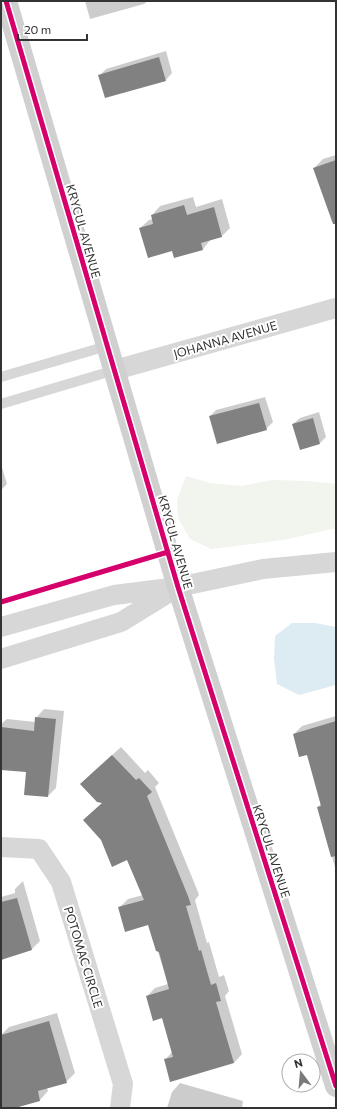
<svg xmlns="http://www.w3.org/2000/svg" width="337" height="1109" viewBox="0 0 337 1109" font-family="Commissioner,sans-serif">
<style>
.green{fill:#f1f5ed}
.water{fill:#ddebf3}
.shadow{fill:#0003}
.building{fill:#818181}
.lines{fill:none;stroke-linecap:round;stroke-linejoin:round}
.lane{stroke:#d7d7d7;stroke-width:10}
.street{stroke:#d7d7d7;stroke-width:20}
.secondary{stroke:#d0d0d0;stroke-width:22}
.cycleway-casing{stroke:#fff;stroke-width:8}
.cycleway{stroke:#d6006c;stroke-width:5}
.labels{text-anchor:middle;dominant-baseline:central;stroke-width:4;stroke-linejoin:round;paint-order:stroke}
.street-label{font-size:12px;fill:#333;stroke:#fff}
</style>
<rect width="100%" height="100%" fill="#fff"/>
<path class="green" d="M186,476L210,483L242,486L272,480L308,481L336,484V530L332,529L283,540L211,549L190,539L178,518L177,500Z"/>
<path class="water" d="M292,623H315L336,627V685L299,695L277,684L274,659L275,636Z"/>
<path class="shadow" d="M85,1H148L144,4L90,19Z
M166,51L172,73L166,80L100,75L106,69Z
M336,155V215L314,168L323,159Z
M193,197L196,207L222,199L230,228L222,236L211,239L203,249L175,257L173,250L140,228L149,220L153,219L152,215L160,206Z
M265,397L273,422L266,429L210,416L216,410Z
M319,412L326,437L320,443L293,424L300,418Z
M1,464L7,484L1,490Z
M44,709L64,711L56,788L48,796L27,771L1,769V724L7,719L35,722L36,718Z
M336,716V871L318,807L322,803L308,753L294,734L302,726Z
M121,747L145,773L148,770L159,783L155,787L196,887L199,895L195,900L207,943L209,942L219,977L224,975L229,991L225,996L242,1054L234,1063L165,1060L172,1052L162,1017L147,996L155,988L168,984L149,923L119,908L128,899L143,895L90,775Z
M23,881L40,941L32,949L5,957L1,961V897L15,893V889Z
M57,1013L75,1073L66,1082L47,1088L48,1091L40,1100L13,1108H1V1035L9,1027Z
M180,1083L243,1101L242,1108H167L172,1092Z"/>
<path class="building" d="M159,57L166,81L105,98L98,75Z
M336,160V224H333L313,168Z
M184,205L187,215L214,207L222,237L201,243L203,250L174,258L172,251L148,258L139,228L153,224L151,215Z
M259,403L267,430L217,444L209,416Z
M313,418L320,444L300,450L292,424Z
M35,717L56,719L48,797L24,795L26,772L1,770V727L34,731Z
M336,721V856L331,857L317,807L321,806L307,755L299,757L293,734Z
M112,755L136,780L139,778L152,792L147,796L188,896L191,905L186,906L199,951L201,950L211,985L216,983L221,1001L216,1002L234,1063L170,1082L164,1059L173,1057L162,1018L153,1021L146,996L169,989L159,952L156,951L148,925L125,932L118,907L144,900L127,860L112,867L101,840L83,820L102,803L97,802L80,784Z
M17,898L32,950L1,960V902Z
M49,1021L67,1083L38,1091L40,1101L15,1108H1V1035Z"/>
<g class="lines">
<path class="lane" d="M1,377L107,346
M1,404L115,370"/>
<path class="street" d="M115,370L336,308
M1,627L114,595L178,587L263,569L336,562
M1,659L121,622L173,590
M1,847L39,849L61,882L123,1084L120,1108"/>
<path class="secondary" d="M6,1L178,587L336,1086"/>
<g class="cycleway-casing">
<path id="cycleway" d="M6,1L178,587L336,1086
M1,602L168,552"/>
</g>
<use href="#cycleway" class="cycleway"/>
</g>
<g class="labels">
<g class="street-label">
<text transform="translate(84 231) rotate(74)">KRYCUL AVENUE</text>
<text transform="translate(225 339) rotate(-16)">JOHANNA AVENUE</text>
<text transform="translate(176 542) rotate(74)">KRYCUL AVENUE</text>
<text transform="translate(272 851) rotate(72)">KRYCUL AVENUE</text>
<text transform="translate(84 957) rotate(73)">POTOMAC CIRCLE</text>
</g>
</g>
<rect width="337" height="1109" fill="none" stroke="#333333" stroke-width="4"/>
<g transform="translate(301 1073) rotate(344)"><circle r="19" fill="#ffffff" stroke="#adadad"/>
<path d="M0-3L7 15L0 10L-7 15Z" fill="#7a7a7a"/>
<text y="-6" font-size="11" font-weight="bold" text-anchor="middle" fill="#333333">N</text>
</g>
<path d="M18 34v6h69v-6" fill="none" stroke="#333333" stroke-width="2"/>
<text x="24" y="34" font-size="12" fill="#333333" stroke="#ffffff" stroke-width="3" paint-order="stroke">20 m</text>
</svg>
